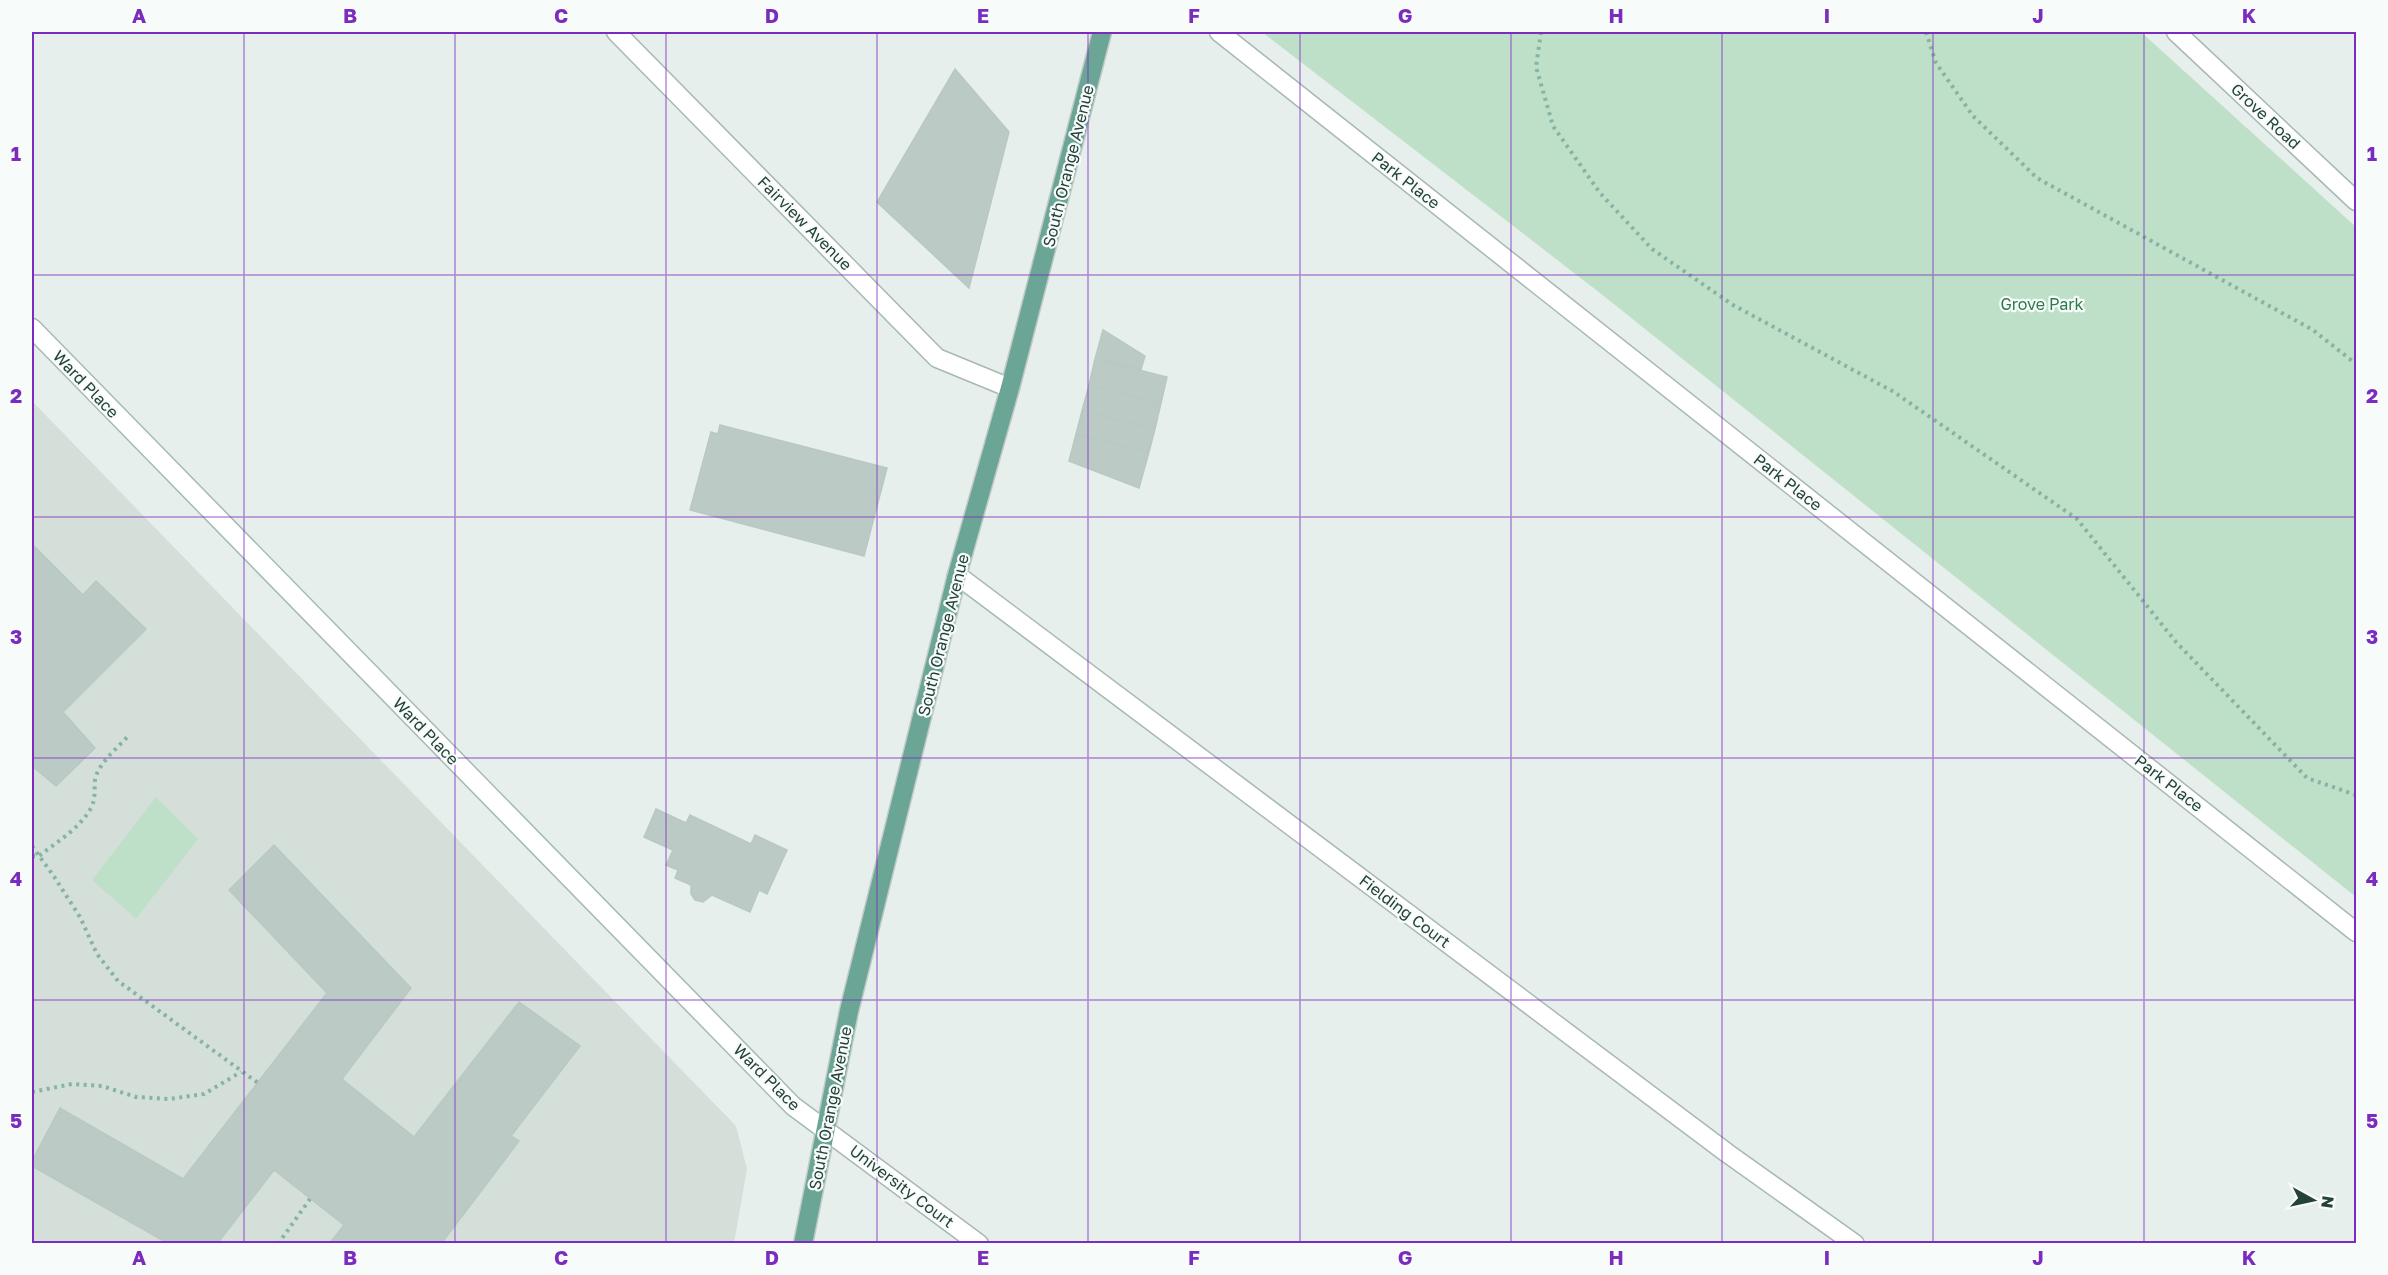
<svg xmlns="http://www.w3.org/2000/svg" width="2388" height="1275" viewBox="0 0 2388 1275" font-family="'Golos Text',sans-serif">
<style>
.built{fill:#d4dfda}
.park{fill:#bfe0c8}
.building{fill:#bbcac4;stroke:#b8c9c2;stroke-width:1.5}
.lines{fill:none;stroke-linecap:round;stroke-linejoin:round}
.street-casing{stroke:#a8b8b2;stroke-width:21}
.secondary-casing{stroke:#a4bbb3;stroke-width:21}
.primary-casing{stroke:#c2cac8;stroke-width:21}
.path{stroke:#86b3a5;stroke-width:4;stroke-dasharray:3 4.5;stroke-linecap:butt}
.street{stroke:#fff;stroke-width:18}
.secondary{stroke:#fff;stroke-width:18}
.primary{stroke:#6aa596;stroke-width:18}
.grid{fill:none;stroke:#7b2cbf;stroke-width:1.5;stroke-opacity:0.55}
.labels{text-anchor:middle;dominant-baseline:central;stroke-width:4.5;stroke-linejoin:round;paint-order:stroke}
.street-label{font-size:16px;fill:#24423a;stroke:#f7fbf9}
.park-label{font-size:16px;fill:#2d7a4b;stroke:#f7fbf9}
.neatline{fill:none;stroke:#7b2cbf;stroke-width:2}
.grid-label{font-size:20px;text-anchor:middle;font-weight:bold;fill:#7b2cbf}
</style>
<rect width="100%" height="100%" fill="#e6efeb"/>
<path class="built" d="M32,401L736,1126L747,1169L734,1243H32Z"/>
<path class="park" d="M1262,32H2141L2356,227V897L1600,293Z
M156,797L198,839L136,919L92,880Z"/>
<path class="building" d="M955,69L1009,132L969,288L877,202Z
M1103,330L1145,356L1141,369L1095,359Z
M1095,359L1167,377L1161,403L1089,385Z
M1089,385L1161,403L1155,429L1082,411Z
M1082,411L1155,429L1149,452L1076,434Z
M720,425L887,468L864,556L690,510L711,432L718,434Z
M1076,434L1149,452L1139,488L1069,461Z
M32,544L83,595L96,581L146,629L63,712L95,748L56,786L32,766Z
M656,809L686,823L690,815L751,844L755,835L787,850L767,894L759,890L750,912L712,895L703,902L695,900L691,894V885L675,878L678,870L666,865L673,850L644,837Z
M274,845L411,988L342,1079L414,1137L519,1002L580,1046L511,1136L519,1141L441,1244H329L344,1225L274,1170L217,1244H169L32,1166V1161L60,1108L183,1179L327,993L229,890Z"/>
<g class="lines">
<g class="street-casing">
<path id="street" d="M616,32L937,358L1010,388
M1219,32L2356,932
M2176,32L2356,201
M957,575L1727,1153L1855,1244
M824,1129L979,1244"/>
</g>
<g class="secondary-casing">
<path id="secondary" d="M32,328L793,1106L824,1129"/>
</g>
<g class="primary-casing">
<path id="primary" d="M803,1244L849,1011L957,575L1010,388L1102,32"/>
</g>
<path class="path" d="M1541,32L1536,67L1553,126L1600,193L1652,249L1733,305L1894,392L2077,519L2176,642L2307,778L2356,795
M1926,32L1936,63L1973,116L2037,178L2313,330L2356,364
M32,846L53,875L80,917L97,954L118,981L258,1083
M32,856H39C57,842 80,828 91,808C96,798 94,791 95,780C98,763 118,748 129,735
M32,1092L72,1084L102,1086L136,1097L169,1099L204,1094L241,1072
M278,1244L310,1199"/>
<use href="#street" class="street"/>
<use href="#secondary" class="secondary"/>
<use href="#primary" class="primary"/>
</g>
<path class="grid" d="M244,32V1244M455,32V1244M666,32V1244M877,32V1244M1088,32V1244M1300,32V1244M1511,32V1244M1722,32V1244M1933,32V1244M2144,32V1244M32,275H2356M32,517H2356M32,758H2356M32,1000H2356"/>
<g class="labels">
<g class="street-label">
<text transform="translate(2266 116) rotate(43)">Grove Road</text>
<text transform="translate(1068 166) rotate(-76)">South Orange Avenue</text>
<text transform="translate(1406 180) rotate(38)">Park Place</text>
<text transform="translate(805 223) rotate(45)">Fairview Avenue</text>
<text transform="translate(86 384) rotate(46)">Ward Place</text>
<text transform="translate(1788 482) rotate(38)">Park Place</text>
<text transform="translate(943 635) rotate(-76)">South Orange Avenue</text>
<text transform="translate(426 731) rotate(46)">Ward Place</text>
<text transform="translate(2169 783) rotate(38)">Park Place</text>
<text transform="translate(1405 911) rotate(37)">Fielding Court</text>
<text transform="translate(767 1077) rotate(45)">Ward Place</text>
<text transform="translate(830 1108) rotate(-79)">South Orange Avenue</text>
<text transform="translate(902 1186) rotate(37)">University Court</text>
</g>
<g class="park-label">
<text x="2042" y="304">Grove Park</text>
</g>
</g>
<rect width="2388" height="1275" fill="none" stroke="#f7fbf9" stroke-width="66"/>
<g transform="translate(2313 1200) rotate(98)" stroke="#f7fbf9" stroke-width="4.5" paint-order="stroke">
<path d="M0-4.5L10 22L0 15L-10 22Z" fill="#24423a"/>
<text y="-9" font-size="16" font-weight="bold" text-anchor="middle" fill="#24423a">N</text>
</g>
<rect x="33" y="33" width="2322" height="1209" class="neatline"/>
<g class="grid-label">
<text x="139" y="23">A</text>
<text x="350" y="23">B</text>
<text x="561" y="23">C</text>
<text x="772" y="23">D</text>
<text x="983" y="23">E</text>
<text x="1194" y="23">F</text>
<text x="1405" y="23">G</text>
<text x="1616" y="23">H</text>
<text x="1827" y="23">I</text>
<text x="2038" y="23">J</text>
<text x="2249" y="23">K</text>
<text x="16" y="161">1</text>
<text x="2372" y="161">1</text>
<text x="16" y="403">2</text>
<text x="2372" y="403">2</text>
<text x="16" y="644">3</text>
<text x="2372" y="644">3</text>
<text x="16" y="886">4</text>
<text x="2372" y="886">4</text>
<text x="16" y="1128">5</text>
<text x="2372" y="1128">5</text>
<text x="139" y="1265">A</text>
<text x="350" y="1265">B</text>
<text x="561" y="1265">C</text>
<text x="772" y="1265">D</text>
<text x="983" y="1265">E</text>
<text x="1194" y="1265">F</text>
<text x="1405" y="1265">G</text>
<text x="1616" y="1265">H</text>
<text x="1827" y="1265">I</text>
<text x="2038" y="1265">J</text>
<text x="2249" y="1265">K</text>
</g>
</svg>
